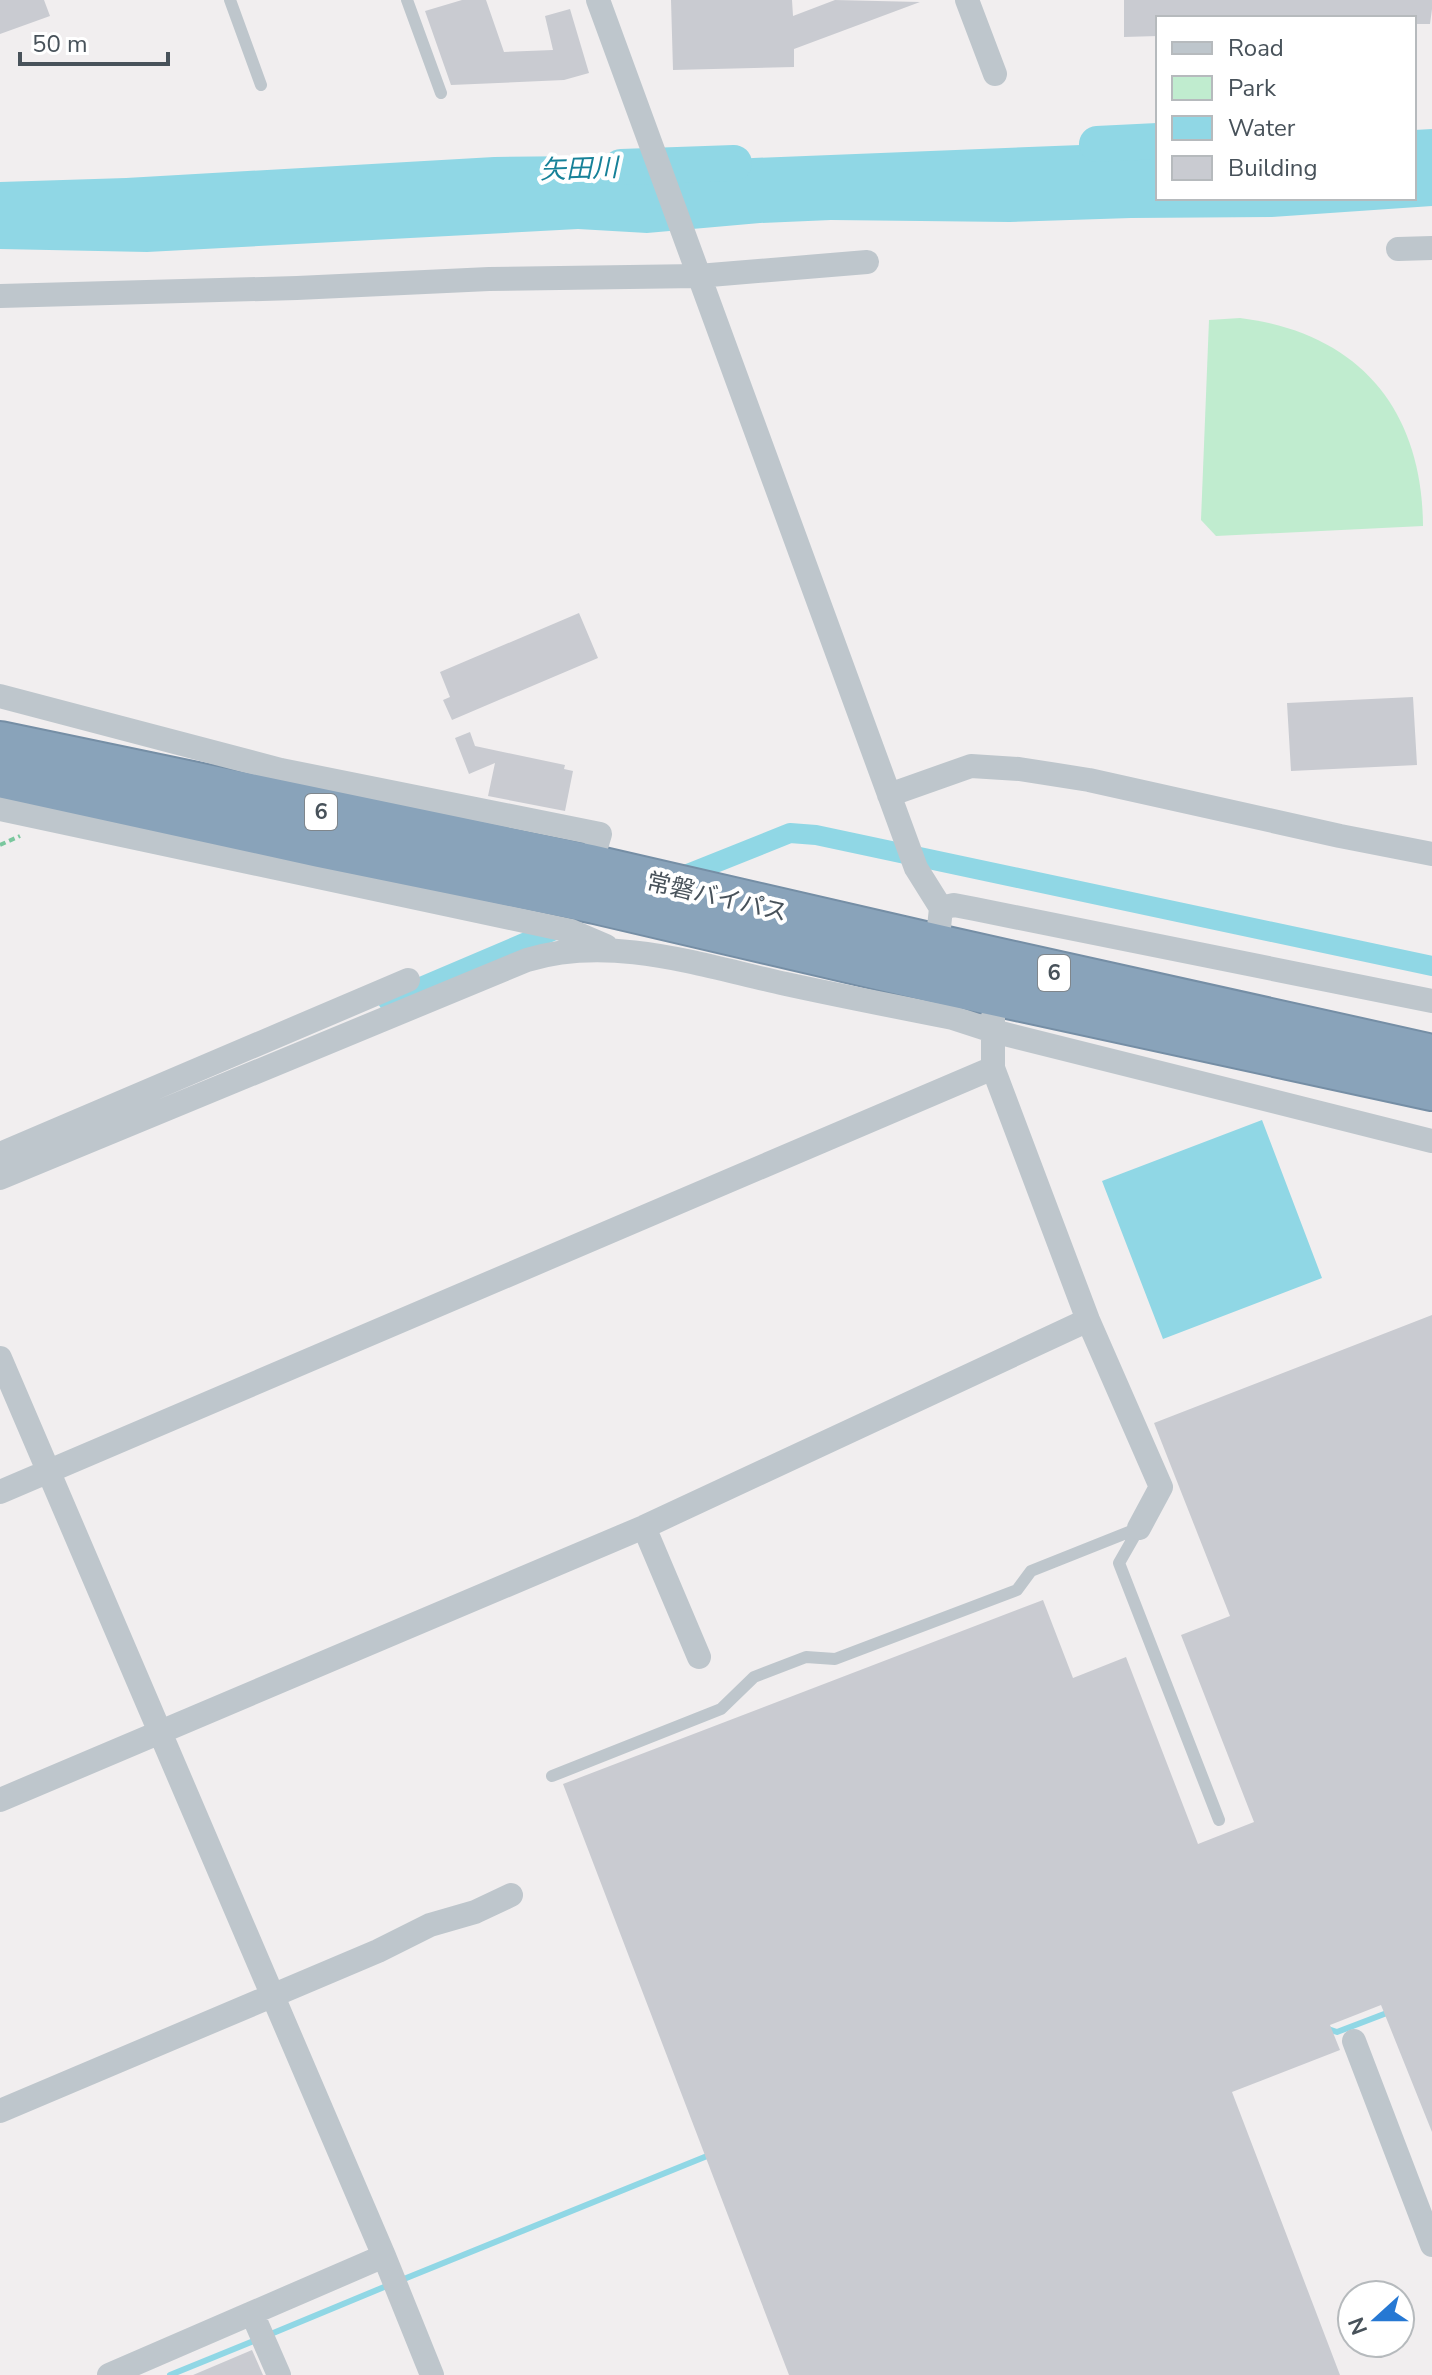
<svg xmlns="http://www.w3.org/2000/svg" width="1432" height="2375" viewBox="0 0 1432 2375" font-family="'Nunito Sans','Noto Sans JP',sans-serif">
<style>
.green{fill:#c0eccf}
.water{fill:#90d7e5}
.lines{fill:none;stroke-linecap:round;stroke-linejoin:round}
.stream{stroke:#90d7e5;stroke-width:6}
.canal{stroke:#90d7e5;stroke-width:20}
.river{stroke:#90d7e5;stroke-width:36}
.building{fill:#c9cbd1}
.highway-casing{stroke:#758ea5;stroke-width:48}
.path{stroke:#7ac79e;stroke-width:4;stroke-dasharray:6 4;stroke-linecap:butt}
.lane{stroke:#bec6cc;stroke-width:12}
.street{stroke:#bec6cc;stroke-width:24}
.highway{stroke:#89a3ba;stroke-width:44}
.labels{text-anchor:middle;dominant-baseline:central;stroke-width:8;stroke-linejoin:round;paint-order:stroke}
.shield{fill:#fff;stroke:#7f868c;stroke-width:2}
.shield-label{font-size:22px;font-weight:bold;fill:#48525a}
.street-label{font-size:24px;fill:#48525a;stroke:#fff}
.water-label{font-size:26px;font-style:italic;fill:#168198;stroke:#fff}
</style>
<rect width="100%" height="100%" fill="#f1eeef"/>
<path class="green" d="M1240,318C1358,333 1422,408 1423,526L1216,536L1201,520L1209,320Z"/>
<path class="water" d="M1432,129V206L1272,217L1131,218L1010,222L831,220L760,223L647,233L578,229L147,252L0,249V182L126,178L494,157L587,156L654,168L753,158L1158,142V198H1414V130Z
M1262,1120L1322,1278L1163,1339L1102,1181Z"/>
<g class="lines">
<path class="stream" d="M1328,2029L1337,2032L1392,2011
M399,2281L712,2154
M266,2336L389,2285
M170,2375L256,2340"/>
<path class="canal" d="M675,879L790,833L816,835L1432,966
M388,1001L564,926"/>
<path class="river" d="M1097,144L1158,141
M621,167L734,163"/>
</g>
<path class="building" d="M0,0H44L50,16L0,34Z
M462,0H486L504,52L553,50L545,16L570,9L589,73L564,80L451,85L425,11Z
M671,0H792L793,16L835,0L920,2L794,49V67L673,70Z
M1124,0H1432V9L1430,24H1414V18H1158V36L1124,37Z
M579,613L598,658L452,720L443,700L450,697L440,672Z
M1413,697L1417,765L1291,771L1287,703Z
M470,732L475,746L565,765L564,769L573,771L565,811L488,796L495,763L469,774L455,738Z
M1432,1315V2132L1381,2005L1330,2025L1340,2050L1232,2092L1340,2375H789L563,1784L1043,1600L1073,1678L1126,1657L1198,1844L1254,1822L1181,1635L1230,1616L1154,1423Z
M252,2350L263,2375H193Z"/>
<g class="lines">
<g class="highway-casing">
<path id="highway" d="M0,744L590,867L937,947L1432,1057
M0,775L320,845L595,901L934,980L1432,1088"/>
</g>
<path class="path" d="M0,845L20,836"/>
<path class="lane" d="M230,0L261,85
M407,0L441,93
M1139,1528L1119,1563L1219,1820
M552,1776L721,1709L754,1677L806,1657L835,1659L1017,1590L1031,1571L1139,1528"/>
<path class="street" d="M598,0L916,868L941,908L937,947
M967,0L995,74
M1398,249L1432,248
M0,296L297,288L489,279L698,276L867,262
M0,696L281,770L600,834L590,867
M889,795L971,766L1019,769L1089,780L1340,836L1432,854
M0,809L571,931L606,946
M941,908L954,905L975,909L1432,1001
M993,1017V1068L1088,1320L1161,1487L1139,1528
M0,1154L408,980
M0,1178L527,960C612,934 703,966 786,984C841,996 897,1007 953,1018L993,1031L1432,1141
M0,1358L384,2256L432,2375
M0,1492L993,1068
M644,1527L699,1657
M0,1800L644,1527L1088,1320
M1354,2041L1432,2245
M0,2111L378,1951L430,1925L475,1912L511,1895
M252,2313L279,2375
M109,2375L384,2256"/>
<use href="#highway" class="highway"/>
</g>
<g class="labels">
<g class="shield">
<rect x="305" y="794" width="32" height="36" rx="6"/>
<rect x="1038" y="955" width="32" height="36" rx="6"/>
</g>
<g class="shield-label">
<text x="321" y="812">6</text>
<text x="1054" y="973">6</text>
</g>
<g class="street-label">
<text transform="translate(717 897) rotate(13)">常磐バイパス</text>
</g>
<g class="water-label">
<text transform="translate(579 169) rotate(-2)">矢田川</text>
</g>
</g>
<rect x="1156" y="16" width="260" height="184" fill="#ffffff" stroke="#b6babd" stroke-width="2"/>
<rect x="1172" y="42" width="40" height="12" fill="#bec6cc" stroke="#b6babd" stroke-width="2"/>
<text x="1228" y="56" font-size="24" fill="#48525a">Road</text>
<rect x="1172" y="76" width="40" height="24" fill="#c0eccf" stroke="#b6babd" stroke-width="2"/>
<text x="1228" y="96" font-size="24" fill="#48525a">Park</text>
<rect x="1172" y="116" width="40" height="24" fill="#90d7e5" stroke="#b6babd" stroke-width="2"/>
<text x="1228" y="136" font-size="24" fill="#48525a">Water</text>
<rect x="1172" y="156" width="40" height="24" fill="#c9cbd1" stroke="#b6babd" stroke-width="2"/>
<text x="1228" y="176" font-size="24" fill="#48525a">Building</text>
<g transform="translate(1376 2319) rotate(249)"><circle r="38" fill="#ffffff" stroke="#b6babd" stroke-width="2"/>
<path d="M0-6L14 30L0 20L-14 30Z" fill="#2678d3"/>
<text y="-12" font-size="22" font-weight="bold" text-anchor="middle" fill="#48525a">N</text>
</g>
<path d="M20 52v12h148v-12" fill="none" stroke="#48525a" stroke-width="4"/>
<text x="32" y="52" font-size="24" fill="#48525a" stroke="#ffffff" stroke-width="6" paint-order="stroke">50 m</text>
</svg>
